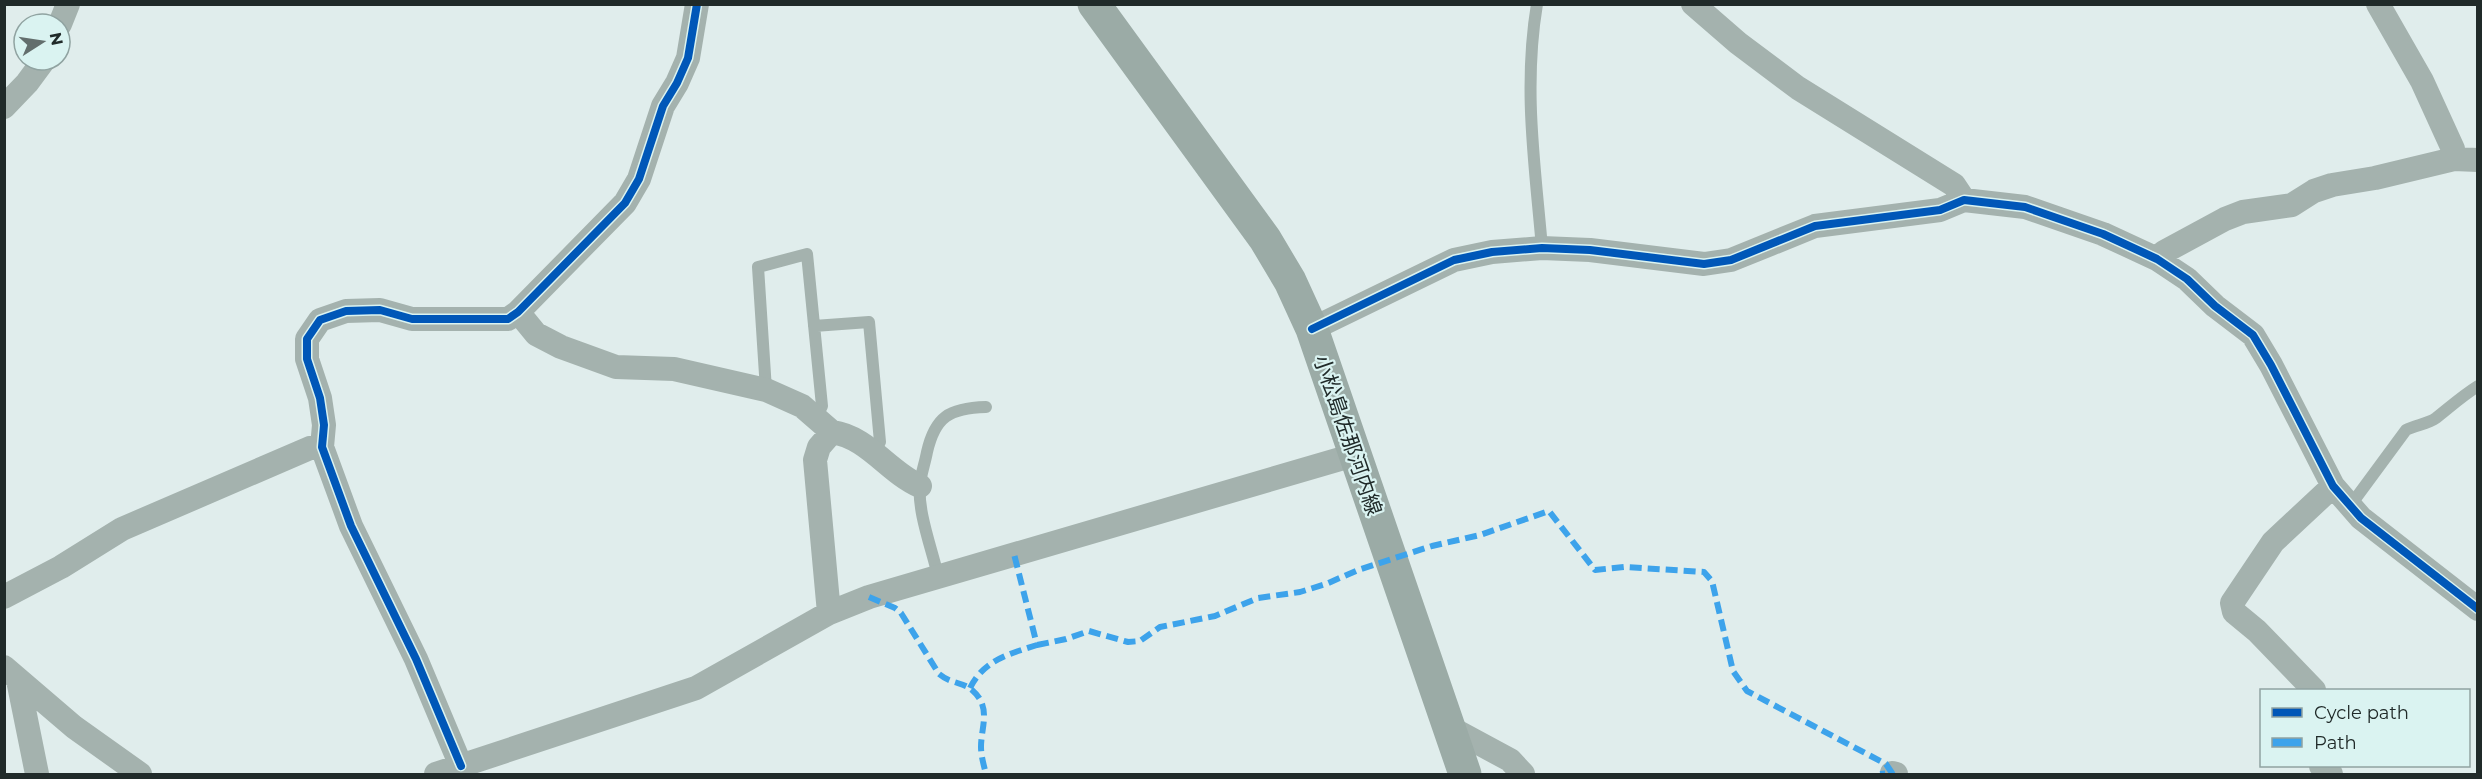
<svg xmlns="http://www.w3.org/2000/svg" width="2482" height="779" viewBox="0 0 2482 779" font-family="Montserrat,'Noto Sans JP',sans-serif">
<style>
.lines{fill:none;stroke-linecap:round;stroke-linejoin:round}
.lane{stroke:#a4b2ae;stroke-width:12}
.street{stroke:#a4b2ae;stroke-width:24}
.primary{stroke:#9baba6;stroke-width:33}
.quiet{stroke:#3da3eb;stroke-width:6;stroke-dasharray:12 6;stroke-linecap:butt}
.cycleway-casing{stroke:#daf3f1;stroke-width:11}
.cycleway{stroke:#0057b8;stroke-width:8}
.labels{text-anchor:middle;dominant-baseline:central;stroke-width:4.5;stroke-linejoin:round;paint-order:stroke}
.street-label{font-size:21px;fill:#202a29;stroke:#daf3f1}
</style>
<rect width="100%" height="100%" fill="#e0edec"/>
<g class="lines">
<path class="lane" d="M1537,4C1523,88 1535,165 1542,248
M814,326L869,322L880,442L874,452
M766,390L758,267L807,254L822,406L816,418
M2350,506L2406,430C2415,425 2428,424 2436,418C2450,407 2462,396 2478,386
M938,576C932,549 917,511 920,484C921,474 925,463 927,452C935,417 949,408 986,407"/>
<path class="street" d="M1693,4L1738,43L1798,88L1954,185L1964,200
M2378,4L2422,81L2453,149L2454,159
M60,24L68,4
M4,107L27,83L44,60
M2157,259L2164,252L2225,219L2243,212L2292,205L2314,191L2332,185L2375,178L2454,159L2478,160
M518,312L536,334L561,347L616,367L674,369L766,390L802,406L832,432
M1312,329L1454,260L1492,252L1542,248L1590,250L1704,264L1731,260L1815,226L1940,210L1964,200L2025,207L2103,234L2157,259L2187,279L2215,306L2253,335L2271,365L2333,486L2361,518L2478,609
M4,597L61,567L122,529L310,448L322,447
M829,613L815,460L819,447L832,432C868,437 888,472 920,486
M4,667L74,727L140,774
M18,680L37,774
M2314,690L2257,631L2234,612L2232,603L2273,542L2333,486
M1447,726L1510,760L1523,774
M461,766L416,659L351,526L322,447L324,425L320,398L307,359V339L320,320L346,311L380,310L412,319H508L518,312L625,203L639,179L663,106L677,83L688,58L697,4
M2321,766L2331,774
M1892,773L1896,774
M436,774L696,688L829,613L869,597L1354,455"/>
<path class="primary" d="M1094,4L1265,239L1290,281L1312,329L1465,774"/>
<path class="quiet" d="M869,597L895,608L901,613L939,674C951,684 963,682 972,690C992,707 981,727 981,747C981,756 984,766 986,774
M1037,645L1066,639L1089,631L1128,642L1140,641L1160,627L1215,616L1258,598L1300,592L1326,584L1358,570L1432,546L1480,535L1549,511L1595,570L1624,567L1704,572L1712,581L1733,671L1747,691L1886,764L1892,773L1880,774
M970,688C984,660 1009,654 1037,645L1014,554"/>
<g class="cycleway-casing">
<path id="cycleway" d="M1312,329L1454,260L1492,252L1542,248L1590,250L1704,264L1731,260L1815,226L1940,210L1964,200L2025,207L2103,234L2157,259L2187,279L2215,306L2253,335L2271,365L2333,486L2361,518L2478,609
M461,766L416,659L351,526L322,447L324,425L320,398L307,359V339L320,320L346,311L380,310L412,319H508L518,312L625,203L639,179L663,106L677,83L688,58L697,4"/>
</g>
<use href="#cycleway" class="cycleway"/>
</g>
<g class="labels">
<g class="street-label">
<text transform="translate(1348 435) rotate(71)">小松島佐那河内線</text>
</g>
</g>
<rect width="2482" height="779" fill="none" stroke="#202a29" stroke-width="12"/>
<rect x="2260" y="689" width="210" height="78" fill="#daf3f1" stroke="#90a3a1" stroke-width="1.5"/>
<rect x="2272" y="708" width="30" height="9" fill="#0057b8" stroke="#90a3a1" stroke-width="1.5"/>
<text x="2314" y="719" font-size="18" fill="#202a29">Cycle path</text>
<rect x="2272" y="738" width="30" height="9" fill="#3da3eb" stroke="#90a3a1" stroke-width="1.5"/>
<text x="2314" y="749" font-size="18" fill="#202a29">Path</text>
<g transform="translate(42 42) rotate(78)"><circle r="28" fill="#daf3f1" stroke="#90a3a1" stroke-width="1.5"/>
<path d="M0-4.5L10 22L0 15L-10 22Z" fill="#636e6d"/>
<text y="-9" font-size="16" font-weight="bold" text-anchor="middle" fill="#202a29">N</text>
</g>
</svg>
